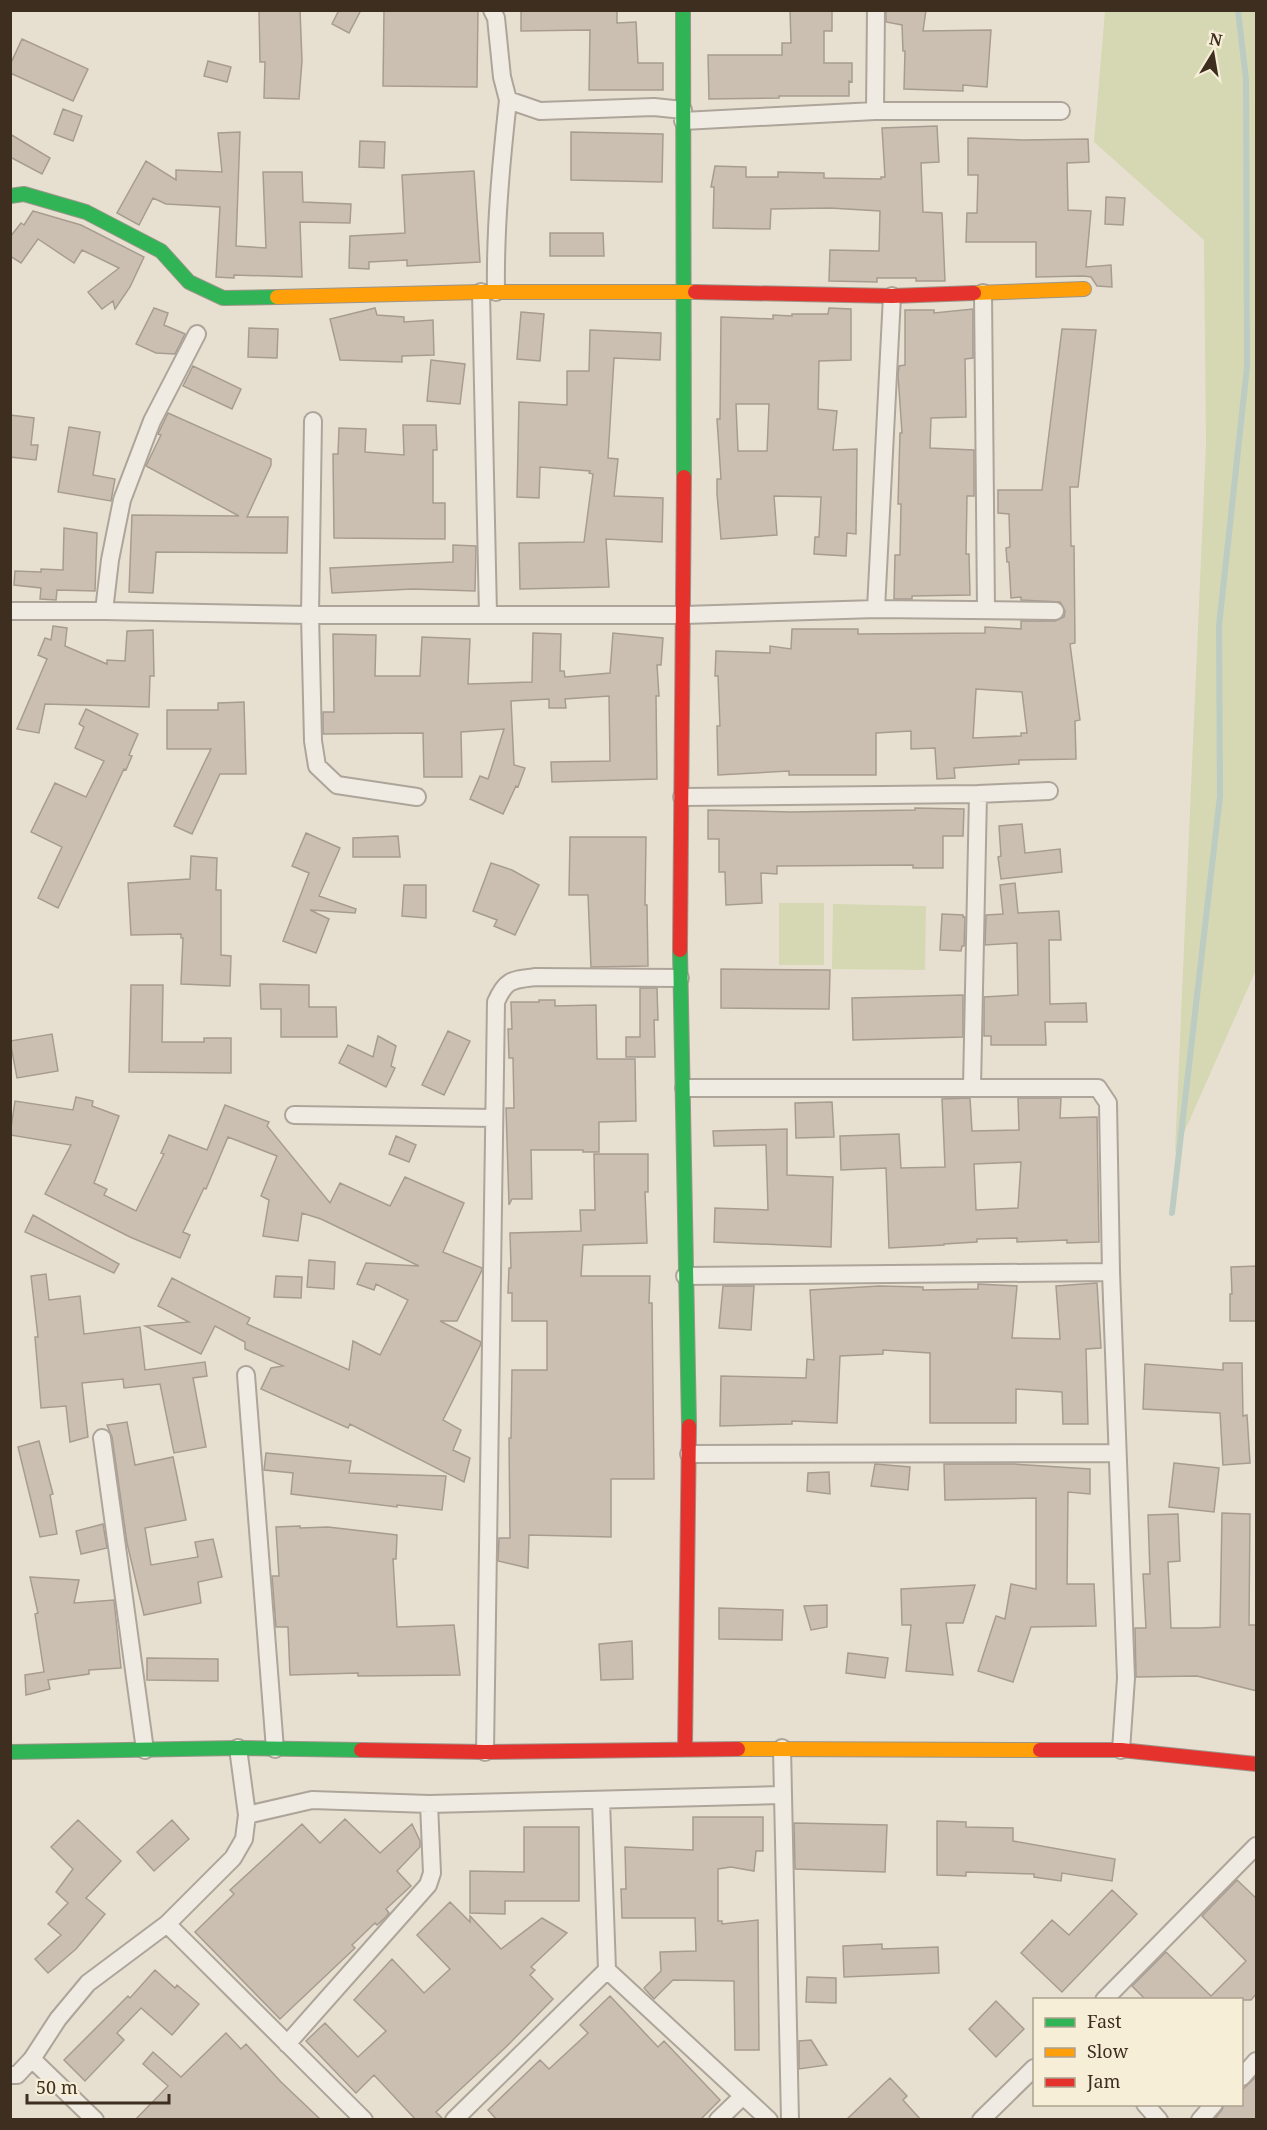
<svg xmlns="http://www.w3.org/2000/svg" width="1267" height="2130" viewBox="0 0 1267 2130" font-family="'Noto Serif',serif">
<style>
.green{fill:#d6d7b3}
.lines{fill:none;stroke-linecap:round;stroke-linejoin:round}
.stream{stroke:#bcccc2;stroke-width:6}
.building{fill:#cbbfb2;stroke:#a89c90;stroke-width:1.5;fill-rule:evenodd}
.street-casing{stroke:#ada599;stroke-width:20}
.fast-casing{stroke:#9c958a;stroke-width:16}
.slow-casing{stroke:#9c958a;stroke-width:16}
.jam-casing{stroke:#9c958a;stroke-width:16}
.street{stroke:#efebe3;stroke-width:16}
.fast{stroke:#30b455;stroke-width:14}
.slow{stroke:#ff9f0a;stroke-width:14}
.jam{stroke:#e5322d;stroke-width:14}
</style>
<rect width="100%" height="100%" fill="#e7e0d1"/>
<path class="green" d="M1105,11H1256V970L1175,1153L1206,445L1204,240L1094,142Z
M779,903H824V965H779Z
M833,904L926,906L925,970L832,969Z"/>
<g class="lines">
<path class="stream" d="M1172,1213L1220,796L1219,626L1247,367L1246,79L1238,10"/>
</g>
<path class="building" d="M259,10H300L302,61L299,99L264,98L265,62H260Z
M339,10H361L349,33L332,24Z
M384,10H478L477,87L383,86Z
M521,10H617V23L636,22L638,63H663V90H589L590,30L521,31Z
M790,10H832V31H824V63H852V82L849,81V96H779V98L709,99L708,55H782V43H791Z
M886,10H926L923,31L991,30L987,87L963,85V91L904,89L905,51H903L902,25L886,22Z
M22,39L88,69L73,101L10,73V65Z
M208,61L231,67L227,82L204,76Z
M63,109L82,116L73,141L54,134Z
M937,126L939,162L921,163L923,212L942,213L945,281H916V278H877V282L829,281L830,250L879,251L880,211L830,208L771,209L770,229L713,228L714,187H711L715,166L746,167V177H778V172L824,173V178L881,179V177H885L882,128Z
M240,132L236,246L266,248L263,172H302L303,202L351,204L350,223L300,222L302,277L234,275V278L216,277L220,207L166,204L153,198L139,225L117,213L146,161L176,180V170L222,172L218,133Z
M571,132L663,134L662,182L571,180Z
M10,134L50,158L42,174L10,157Z
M968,138L1023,140L1088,139L1089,162L1067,163L1068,210L1091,211L1086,267L1111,265L1112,287L1097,286L1091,277L1084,276L1036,277V242H966L967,213H977L978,175H968Z
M360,141L385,142L384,168L359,167Z
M474,171L480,262L407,266V260L369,262V269L349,268L350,236L405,233L402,175Z
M1106,197L1125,198L1123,225L1105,224Z
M33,211L81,225L144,257L130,287L115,309L113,301L102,309L88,292L119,268L82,250L74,263L38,239L21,263L10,256V237L21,223L24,225Z
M550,233H603L604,256H550Z
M154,308L168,313L164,325L185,334L175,354L156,353L136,344Z
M375,308L377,315L404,317V322L433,320L434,355L402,356V362L340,360L330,319Z
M829,308L851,309V360L819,361L818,409L837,411L833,450L857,449L856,534L847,533L846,556L814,554L815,537H819L821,497L774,496L777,535L721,539L717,494V479H721L717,419H720L721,317L773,319V315L792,316V314H828ZM736,404H769L767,451H738Z
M973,309V358L965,359L966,417L931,418L930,448L974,450V496H967L966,554H969L970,595L912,596V599H894L895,555H900L901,504H898L900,433H902L898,375L899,366L905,365V310H934V313Z
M521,312L544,314L540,361L517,359Z
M249,328L278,329L277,358L248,357Z
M1062,329L1096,330L1078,487H1070L1071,546H1074L1075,643L1070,644L1080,720L1075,721L1076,759L1019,760V764L954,768L955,778L937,779L935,748L911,749V731L876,733V775H789V771L718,775L717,726H720L718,676H715L716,651L770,653V646L791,649L792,629H858V634L985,633V627L1021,629V621H1055L1064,617L1065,611L1060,602L1021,600V597L1011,598L1009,562H1007L1006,548L1010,547L1009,514L998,513V490H1042ZM976,689L1022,692L1027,733H1021V736L973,738Z
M590,330L661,333L660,360L614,358L608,458L618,459L614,496L663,498L662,542L606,539L609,587L520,589L519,543L584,542L593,474L589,473L590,471L540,467L539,498L517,497L519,402L567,405V371H589Z
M431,360L465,364L460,404L427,401Z
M193,366L241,389L232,409L183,386Z
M168,413L271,459V465L247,517H288L287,553L156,552L153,593L129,592L132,515L239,516L146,466L161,435L158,434Z
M10,415L34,418L31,445H38L36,460L10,457Z
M403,425H436L437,450H433V503H445V539L334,538L333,454H338L339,428L366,429L365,452L404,455Z
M69,427L100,432L93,475L115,479L111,501L58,492Z
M64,528L97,533L95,591L57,590L56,600L40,599L41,588L14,585L15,571L41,572V569L63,570Z
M453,545L476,546L475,591L413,589L332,593L330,568L453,562Z
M53,626L67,628L65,646L107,664V660L125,661L127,631L153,630L154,676H150L149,707L45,704L39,733L17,729L47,659L38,655L45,638L51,640Z
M533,633L561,634L560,671H564L565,677L610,673L613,633L663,638L661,665H657L659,696H656L657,779L552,782L551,762L610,761L609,696L565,699L566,708H549V699L511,701L514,765L525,768L518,787L516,786L503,814L470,799L480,776L488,779L504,729L461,732L462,777H424L423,733L323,734V712H334L333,634L376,635L375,676H420L422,637L470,639L468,684L532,682Z
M244,702L246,774H220L192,834L174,826L211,749H167V710H218V703Z
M86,709L138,734L129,755L132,756L126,770L124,769L58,908L38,898L62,847L31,832L55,783L86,797L104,761L75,748L84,727L79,724Z
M915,808L964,809L963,836H943V868H913V865L777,866V874L761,873L762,903L726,905L725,872H719V839H708V810L791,812L915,810Z
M1022,824L1025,853L1060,849L1062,872L1001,879L998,857L1001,856L999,826Z
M306,833L340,848L319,896L356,909L355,913L310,910L329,919L316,953L283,941L309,873L292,866Z
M398,836L400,857H353V838Z
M570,837H646L645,905H647L648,966L591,967L588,895H569Z
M191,856L217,858L216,890H221V955L231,956L230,986L181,984L183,938H181V934L131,935L128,883L190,879Z
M491,863L512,870L539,885L515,935L494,926L497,920L473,911Z
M1015,883L1018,913L1059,911L1061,940H1049L1050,1004L1086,1003L1087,1022H1045L1046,1045H991V1036H984V997L1018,995L1017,943L985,945L986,915L1003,914L1000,885Z
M404,885H426V918L402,916Z
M942,914L963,915V917H965L964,946H962L961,951L940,950Z
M721,969L830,970L829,1009L721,1008Z
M260,984L309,985V1007H336L337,1037H281V1009H261Z
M131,985H163L162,1042H204V1038H231V1073L129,1072Z
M640,988H657L658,1020H654L655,1057H626V1037H640Z
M963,995V1037L853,1040L852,998Z
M539,1000H555V1006L596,1005L597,1059H635L636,1121L599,1122V1152H583V1150H531L532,1199H512L509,1205L506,1108H514L513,1058H509L508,1029H512L511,1002H539Z
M448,1031L470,1041L444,1095L422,1085Z
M52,1034L58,1071L17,1078L10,1041Z
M378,1036L396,1046L391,1066L395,1068L386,1087L339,1063L348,1045L373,1057Z
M76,1097L93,1101L92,1106L119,1116L94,1183L107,1189L104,1195L136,1211L164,1154L161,1153L169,1135L207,1150L225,1105L269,1122L267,1126L330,1203L340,1183L390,1206L405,1177L464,1203L443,1252L482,1268V1270L457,1321H440L481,1342L480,1346L443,1420L461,1430L453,1450L470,1458L464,1482L350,1424L348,1428L261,1389L271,1368L283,1366L245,1349V1342L215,1326L201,1354L145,1326L189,1322L158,1306L172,1278L250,1318L247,1324L349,1370L353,1341L380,1355L408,1300L376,1284L374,1290L357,1284L366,1263L419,1266L321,1219L302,1213L298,1241L263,1236L269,1200L261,1196L277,1156L228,1137L206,1189L204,1188L183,1232L190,1235L180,1258L130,1237L45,1194L71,1145L10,1135L15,1101L73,1110Z
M970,1098L972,1131L1019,1130L1018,1098H1061L1060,1118L1097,1117L1099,1242L1067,1243V1240L1017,1242V1238L977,1239V1242L944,1244V1245L889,1248L886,1168L841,1170L840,1136L899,1134L901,1168L945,1167L942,1099ZM1021,1162L1018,1208L976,1210L974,1164Z
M832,1102L834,1137L796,1138L795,1103Z
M787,1129V1175L833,1177L831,1247L714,1242L715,1208L768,1210L766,1145L714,1146L713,1131Z
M396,1136L416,1145L409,1162L389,1154Z
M594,1154H648V1192H645L647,1243L583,1245L581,1276H650L649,1303H652L654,1479H611V1537L529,1535L528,1568L498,1561L499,1538H510L509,1438H511L512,1370H547V1321H512V1293H508L509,1268H511L510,1233L581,1231L580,1210H595Z
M33,1215L119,1264L114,1273L25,1232Z
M309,1260L335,1262L334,1289L307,1287Z
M1257,1266V1321H1230V1294H1232L1231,1267Z
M46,1274L49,1300L80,1296L84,1334L140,1327L145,1370L205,1362L207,1376L193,1378L206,1447L174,1453L160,1384L124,1388L123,1379L82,1383L88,1437L70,1442L66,1406L41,1408L35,1337H38L31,1276Z
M276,1276L302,1277L301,1298L274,1297Z
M1097,1283L1101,1348L1086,1349L1088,1424H1063L1062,1392L1016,1389V1423H930V1353L883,1350V1354L840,1356L837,1423L792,1421V1424L720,1426L721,1376L806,1378L807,1359L814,1360L810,1290L879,1286L923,1287V1290L978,1289V1284L1017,1286L1012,1338L1060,1339L1056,1286Z
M723,1286H754L751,1330L719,1328Z
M1223,1363H1242L1243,1416L1247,1415L1250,1463L1223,1465L1220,1413L1143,1409L1145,1364L1223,1370Z
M127,1422L135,1465L173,1457L186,1520L145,1528L151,1565L198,1557L195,1542L213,1539L222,1577L198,1582L201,1603L144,1615L127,1543L112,1437L107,1425Z
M39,1441L53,1494L50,1495L57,1534L40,1537L18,1447Z
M266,1453L351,1461L349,1473L446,1476L442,1510L397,1505V1507L291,1494L293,1473L264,1470Z
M1174,1463L1219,1468L1214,1512L1169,1507Z
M875,1464L910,1467L908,1490L871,1486Z
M944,1464H1014L1090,1469V1494L1068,1492L1067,1584H1094L1096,1626L1031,1627L1013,1682L978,1671L996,1616L1005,1619L1011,1584L1036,1589V1498L945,1500Z
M829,1472L830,1494L807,1491L808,1473Z
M1222,1513L1250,1514L1249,1625H1257V1691L1197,1676L1136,1677L1135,1628H1146L1143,1574H1150L1148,1515L1178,1514L1180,1561L1168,1562L1171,1628H1200L1220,1627Z
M103,1524L107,1548L81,1554L76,1531Z
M300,1526V1528L328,1527L397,1535L396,1559H393L397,1627L454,1625L460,1675L358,1676V1673L290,1675L288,1627H276L272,1576H279L276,1527Z
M30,1577L79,1580L74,1603L114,1600L121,1668L89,1670V1674L48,1680L50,1689L26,1695L25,1675L44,1672L35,1614L38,1613Z
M975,1585L963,1623H946L953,1675L906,1671L911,1625H902L901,1589Z
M827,1605V1627L811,1630L804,1606Z
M719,1608L783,1610L782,1640L719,1639Z
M632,1641L633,1679L601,1680L599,1644Z
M848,1653L888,1658L885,1678L846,1673Z
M147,1658L218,1659V1681L147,1680Z
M693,1817H763V1851H756L754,1871L731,1867L718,1869V1921H722V1924L758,1920L759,2050H735L734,1981L673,1980L654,1999L644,1988L661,1971L660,1952L696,1951L695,1918H622L621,1889H626L625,1847L693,1850Z
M345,1819L380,1853L412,1824L420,1841V1847L397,1871L411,1886L386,1909L389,1913L386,1917L377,1925L375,1923L352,1945L355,1948L280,2019L195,1932L234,1894L230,1890L302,1824L320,1843Z
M78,1820L121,1861L86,1898L105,1914L76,1949L48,1973L35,1959L61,1935L48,1924L68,1903L56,1892L73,1869L51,1847Z
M172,1820L189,1839L154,1871L137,1852Z
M937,1821L966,1822V1827L1013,1828V1841L1115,1859L1112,1881L1062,1873L1061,1881L1034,1877V1874L966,1872V1876L937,1875Z
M794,1823L887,1825L885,1872L795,1869Z
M524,1827H579V1901H505V1914L470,1913V1871L524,1872Z
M1237,1880L1257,1899V1993L1251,2000H1146L1132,1986L1166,1952L1211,1996L1246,1961L1202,1916Z
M1112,1890L1137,1914L1062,1992L1021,1953L1052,1920L1069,1935Z
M450,1902L470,1922V1916L501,1949L542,1918L567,1933L531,1967L535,1970L530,1975L553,1999L507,2046L436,2112L444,2120H416L374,2075L356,2093L306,2041L325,2023L358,2057L386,2031L354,2000L392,1959L424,1993L450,1969L417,1935Z
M882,1944V1949L938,1947L939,1973L844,1977L843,1946Z
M155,1970L175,1988L177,1985L199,2004L172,2035L141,2008L117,2033L124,2040L85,2081L64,2060L128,1996L130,1998Z
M807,1977L836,1978V2003L806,2002Z
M610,1996L658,2047L664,2041L720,2100L700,2120H497L488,2110L540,2060L549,2069L588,2033L580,2025Z
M996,2001L1024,2029L996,2057L969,2029Z
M226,2033L241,2049L246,2044L281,2082L321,2120H135L168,2086L143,2064L153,2052L181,2077Z
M811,2040L827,2065L799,2069V2041Z
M1257,2076V2120H1214L1222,2110L1224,2104H1242V2090Z
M890,2078L907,2096L903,2100L921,2120H846Z"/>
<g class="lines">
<g class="street-casing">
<path id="street" d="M492,10L496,18L502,77L508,100L540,111L654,107L683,110
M875,111H1061
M683,121L875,111L876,10
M481,292L488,614
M496,292C495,228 501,164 508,100
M983,293L986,610
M313,421L310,615L313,741L317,766L337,785L417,797
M876,609L892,296
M10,611H104L310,615H684L876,609L1055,611
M104,611L110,560L122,500L152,421L197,334
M682,797L978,794L1049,791
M972,1087L978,794
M684,1088H1098L1108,1103L1111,1272L1126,1678L1121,1750
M294,1115L494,1118
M685,1276L1111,1272
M246,1375L275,1749
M102,1438L145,1750
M689,1454L1117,1453
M782,1748L790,2120
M485,1752L496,1002C506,979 512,980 536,977L680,978
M601,1800L607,1970L769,2120
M247,1815L312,1800L429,1804L782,1795
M167,1924L364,2120
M1104,2000L1256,1846
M287,2044L428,1885L432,1873L429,1804
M32,2059L95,2120
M10,2075H17L32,2059L58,2019L88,1983L167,1924L233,1858L244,1839L247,1815L238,1748
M1242,2077L1256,2061
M1145,2104L1159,2120
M454,2120L607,1970
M718,2120L743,2096
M981,2120L1034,2068
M1200,2120L1214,2104"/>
</g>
<g class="fast-casing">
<path id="fast" d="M683,10L684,477
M10,196L24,194L86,212L161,251L189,282L223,298L277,297
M680,950L689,1426
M10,1752L238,1748L361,1750"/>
</g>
<g class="slow-casing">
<path id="slow" d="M974,293L1084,289
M277,297L481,292H695
M738,1749L1040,1750"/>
</g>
<g class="jam-casing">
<path id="jam" d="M695,292L892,296L974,293
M680,950L684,477
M685,1748L689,1426
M361,1750L485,1752L738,1749
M1040,1750H1121L1256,1764"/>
</g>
<use href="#street" class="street"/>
<use href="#fast" class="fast"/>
<use href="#slow" class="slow"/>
<use href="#jam" class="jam"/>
</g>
<rect width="1267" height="2130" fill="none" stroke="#3d2e20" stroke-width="24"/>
<rect x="1033" y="1998" width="210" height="108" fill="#f7eed8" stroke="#ada18e" stroke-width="1.5"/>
<rect x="1045" y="2018" width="30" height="9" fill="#30b455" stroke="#ada18e" stroke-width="1.5"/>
<text x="1087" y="2028" font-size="18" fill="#3d2e20">Fast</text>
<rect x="1045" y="2048" width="30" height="9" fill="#ff9f0a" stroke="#ada18e" stroke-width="1.5"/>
<text x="1087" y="2058" font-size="18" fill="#3d2e20">Slow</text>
<rect x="1045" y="2078" width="30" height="9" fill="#e5322d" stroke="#ada18e" stroke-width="1.5"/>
<text x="1087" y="2088" font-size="18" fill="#3d2e20">Jam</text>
<g transform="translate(1213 54) rotate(11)" stroke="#f7eed8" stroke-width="4.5" paint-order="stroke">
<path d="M0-4.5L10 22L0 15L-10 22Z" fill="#3d2e20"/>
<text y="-9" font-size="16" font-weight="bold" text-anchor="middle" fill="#3d2e20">N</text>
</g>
<path d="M27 2094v9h142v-9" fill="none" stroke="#3d2e20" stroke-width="3"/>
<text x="36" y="2094" font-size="18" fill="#3d2e20" stroke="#f7eed8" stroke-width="4.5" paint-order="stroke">50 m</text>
</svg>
